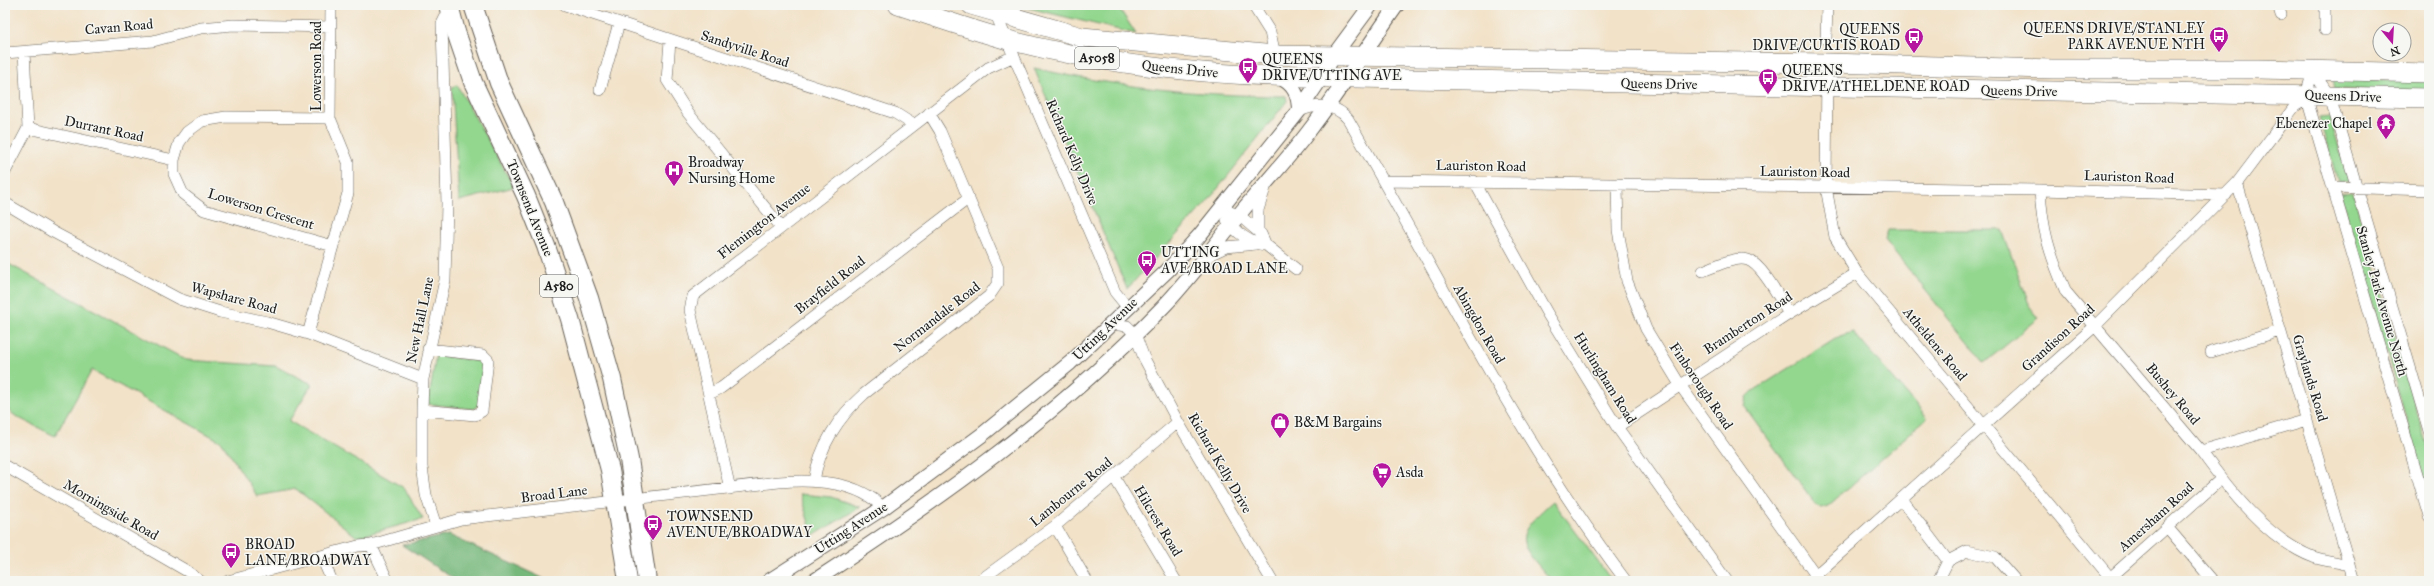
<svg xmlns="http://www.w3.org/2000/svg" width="2434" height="586" viewBox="0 0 2434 586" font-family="'IM FELL Great Primer',serif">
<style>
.green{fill:#93d78f;stroke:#587a56}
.forest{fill:#76b87a;stroke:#496a4b}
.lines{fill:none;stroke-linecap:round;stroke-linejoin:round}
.minor-casing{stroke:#676158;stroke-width:12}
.tertiary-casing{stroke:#676158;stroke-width:16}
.primary-casing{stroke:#676158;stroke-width:20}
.trunk-casing{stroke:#676158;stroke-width:20}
.minor{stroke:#fff;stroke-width:11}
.tertiary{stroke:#fff;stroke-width:14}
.primary{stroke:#fff;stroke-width:18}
.trunk{stroke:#fff;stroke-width:19}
.labels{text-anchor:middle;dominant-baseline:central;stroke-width:3;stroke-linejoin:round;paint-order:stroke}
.shield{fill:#f6f6f2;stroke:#5d5d5c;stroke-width:1}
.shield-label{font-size:13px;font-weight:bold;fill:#1c1c1c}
.street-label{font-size:14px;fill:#1c1c1c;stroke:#f6f6f2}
.poi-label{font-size:14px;fill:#1c1c1c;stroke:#f6f6f2;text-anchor:start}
</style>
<rect width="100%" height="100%" fill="#f6f6f2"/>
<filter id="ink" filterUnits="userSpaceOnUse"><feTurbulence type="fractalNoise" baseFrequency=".025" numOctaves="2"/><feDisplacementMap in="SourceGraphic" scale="8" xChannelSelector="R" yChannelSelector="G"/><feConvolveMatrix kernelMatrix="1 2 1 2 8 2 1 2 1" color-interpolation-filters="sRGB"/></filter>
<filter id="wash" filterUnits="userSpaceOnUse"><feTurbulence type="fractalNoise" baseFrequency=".012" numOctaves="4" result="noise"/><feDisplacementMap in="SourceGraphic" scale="16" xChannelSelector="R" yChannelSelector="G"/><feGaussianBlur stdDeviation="0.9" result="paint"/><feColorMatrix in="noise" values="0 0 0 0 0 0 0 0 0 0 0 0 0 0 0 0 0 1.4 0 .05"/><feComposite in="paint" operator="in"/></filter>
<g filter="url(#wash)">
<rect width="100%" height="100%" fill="#f2e2c8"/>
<path class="green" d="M1016,5H1117L1136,34Z
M1034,68C1116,87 1201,96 1286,96L1287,101L1208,201L1127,289Z
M2333,79L2429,80V92L2335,89Z
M457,85L514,187L459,201L452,87Z
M2330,117L2349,181L2338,182L2319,118Z
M2353,192L2429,453V497L2340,193Z
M1888,230H2002L2030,307L2039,318L1984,363L1885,240Z
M5,262L186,360L275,366L312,384L289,421L404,488L423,519L357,537L296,489L257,496L222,442L92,370L55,436L17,417L5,408Z
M1853,332L1927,418L1828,506L1821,508L1816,505L1745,407L1747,397L1753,391L1840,336Z
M436,355L478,361L483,367L479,405L473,409L428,404Z
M800,494L831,497L860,507L813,536Z
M1553,501L1612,581H1552C1517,541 1511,538 1553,501Z"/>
<path class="forest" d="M449,535L549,581H457L402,545Z"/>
</g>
<g filter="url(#ink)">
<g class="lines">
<g class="minor-casing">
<path id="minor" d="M565,5L895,113L914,125
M1253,5L1270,32L1275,55
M2278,5L2281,15
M994,10L1115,292L1128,308
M2325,30V5
M1826,39L1827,5
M670,41L667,80L688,113L781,227
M5,53L153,41L201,28L233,25L331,27
M1827,63L1826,187L1835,237L1857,273L2113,581
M2313,71L2306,95L2307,99L2429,516
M2313,71L2330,97L2429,431
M600,90L619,23
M1299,111C1317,104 1335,103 1348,119C1438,275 1517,437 1626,581
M330,118L226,117L202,121L187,132L179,143L174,160V174L183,194L204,210L333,246
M28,128L174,160
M5,172L28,128L24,52
M1383,181L2040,190L2226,195
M1474,181L1547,313L1617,427L1727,581
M2237,183L2354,581
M1617,184L1618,230L1627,281L1646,329L1680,385L1820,581
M2333,187L2429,190
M2040,190C2042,230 2050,255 2066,292L2201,451C2229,490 2267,539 2313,557C2324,561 2338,562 2349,565
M5,203L53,232L179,299L220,312L267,322L308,334L423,379
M1221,209L1239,215L1261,234L1266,245L1296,269
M1227,220C1235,232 1251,244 1266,245
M1258,231V210L1266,185
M1209,255L1226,247L1256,244
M1703,271C1716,266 1735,256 1748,260C1763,265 1781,301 1789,314
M1111,324L1127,326L1135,334L1144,358L1178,422L1272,581
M308,334L348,193V162L330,118L331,5
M2211,352L2280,331
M709,394L721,388L969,198
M422,410L475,415L482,411L488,360L483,355L428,349
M1617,427L1789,314L1857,273
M2201,451L2307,420
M5,466L187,571L200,581
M1114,477L1176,581
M814,481C819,447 839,416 864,394L989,296L998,283V268L940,131L929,113
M730,489L690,310L693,296L988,68L1014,56
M1901,499L1948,561
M436,526L426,495L422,467V410L423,379L445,280L447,204L442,24L450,8
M1055,526L1087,581
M2167,527L2213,581
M371,545L388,581
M321,556L332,581
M1948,561L1967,551L1995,557L2016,581
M2110,578L2221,479
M228,581L358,546L371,545L461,519L779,482C812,479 859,481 883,508
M979,581L1055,526L1178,422
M1809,581L2095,326L2237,183L2295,106L2307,99
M1938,581L1948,561"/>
</g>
<g class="tertiary-casing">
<path id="tertiary" d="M1279,77C1294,84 1299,95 1299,111
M769,581L883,508L983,434L1070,363L1167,271L1199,236L1299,111L1322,77L1334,55L1371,5
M814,581C939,500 1059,415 1163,307C1192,277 1216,243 1242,211C1264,184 1288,159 1309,131C1340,91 1367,47 1397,5"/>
</g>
<g class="primary-casing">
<path id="primary" d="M449,5L456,32L473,82L526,196L546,246L570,319L610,470L628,581
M473,5L499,83L554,202L589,298L612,379L629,459L647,581"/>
</g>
<g class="trunk-casing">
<path id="trunk" d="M898,5C934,17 971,30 1008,40C1103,65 1203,75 1302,77L2429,98
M971,5L1082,37L1275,55L1827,63L2052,69H2258L2429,73"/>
</g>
<use href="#minor" class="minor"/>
<use href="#tertiary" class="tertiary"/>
<use href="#primary" class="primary"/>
<use href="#trunk" class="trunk"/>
</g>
</g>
<defs>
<g id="bus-pin" transform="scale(1)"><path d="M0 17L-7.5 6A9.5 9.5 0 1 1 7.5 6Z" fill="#b5179e" stroke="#f6f6f2"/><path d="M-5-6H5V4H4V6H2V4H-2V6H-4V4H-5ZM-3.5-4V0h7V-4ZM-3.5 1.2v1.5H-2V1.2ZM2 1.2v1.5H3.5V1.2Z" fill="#fff"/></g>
<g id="temple-pin" transform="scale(1)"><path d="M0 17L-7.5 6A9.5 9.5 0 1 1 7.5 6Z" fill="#b5179e" stroke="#f6f6f2"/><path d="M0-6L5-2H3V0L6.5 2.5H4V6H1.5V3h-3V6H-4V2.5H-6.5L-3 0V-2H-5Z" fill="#fff"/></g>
<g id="hospital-pin" transform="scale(1)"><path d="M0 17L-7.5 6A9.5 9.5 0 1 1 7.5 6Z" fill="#b5179e" stroke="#f6f6f2"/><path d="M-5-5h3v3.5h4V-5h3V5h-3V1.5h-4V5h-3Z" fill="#fff"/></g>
<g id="shop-pin" transform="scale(1)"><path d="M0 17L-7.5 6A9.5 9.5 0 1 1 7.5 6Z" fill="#b5179e" stroke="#f6f6f2"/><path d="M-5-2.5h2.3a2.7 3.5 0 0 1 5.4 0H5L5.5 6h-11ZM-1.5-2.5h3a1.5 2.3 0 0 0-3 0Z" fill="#fff"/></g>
<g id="supermarket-pin" transform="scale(1)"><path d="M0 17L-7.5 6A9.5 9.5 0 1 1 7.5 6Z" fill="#b5179e" stroke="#f6f6f2"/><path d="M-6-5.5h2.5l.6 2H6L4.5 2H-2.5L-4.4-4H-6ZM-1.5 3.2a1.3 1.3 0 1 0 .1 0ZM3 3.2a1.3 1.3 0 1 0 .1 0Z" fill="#fff"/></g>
</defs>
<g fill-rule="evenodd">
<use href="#bus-pin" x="2219" y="36"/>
<use href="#bus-pin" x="1914" y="37"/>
<use href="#bus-pin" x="1248" y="67"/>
<use href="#bus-pin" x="1768" y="78"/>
<use href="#temple-pin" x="2386" y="123"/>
<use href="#hospital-pin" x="674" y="170"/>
<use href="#bus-pin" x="1147" y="260"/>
<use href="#shop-pin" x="1280" y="422"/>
<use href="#supermarket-pin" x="1382" y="472"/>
<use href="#bus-pin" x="653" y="524"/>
<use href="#bus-pin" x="231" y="552"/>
</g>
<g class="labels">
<g class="shield">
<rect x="1075" y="47" width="44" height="22" rx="3"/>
<rect x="540" y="275" width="38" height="22" rx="3"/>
</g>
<g class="shield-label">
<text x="1097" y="58">A5058</text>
<text x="559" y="286">A580</text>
</g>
<g class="street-label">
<text transform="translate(119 27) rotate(-5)">Cavan Road</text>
<text transform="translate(745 49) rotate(18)">Sandyville Road</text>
<text transform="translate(316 66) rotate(-90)">Lowerson Road</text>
<text transform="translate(1180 69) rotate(6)">Queens Drive</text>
<text transform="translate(1659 84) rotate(1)">Queens Drive</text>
<text transform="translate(2019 91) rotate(1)">Queens Drive</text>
<text transform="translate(2343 96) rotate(2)">Queens Drive</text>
<text transform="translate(104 129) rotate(12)">Durrant Road</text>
<text transform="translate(1072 152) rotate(67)">Richard Kelly Drive</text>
<text transform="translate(1481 166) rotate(1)">Lauriston Road</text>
<text transform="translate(1805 172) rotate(1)">Lauriston Road</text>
<text transform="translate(2129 177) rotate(2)">Lauriston Road</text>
<text transform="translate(530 208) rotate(68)">Townsend Avenue</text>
<text transform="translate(261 209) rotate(17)">Lowerson Crescent</text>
<text transform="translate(764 221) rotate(-38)">Flemington Avenue</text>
<text transform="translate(830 285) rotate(-38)">Brayfield Road</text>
<text transform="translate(234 298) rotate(15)">Wapshare Road</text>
<text transform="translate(2382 301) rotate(74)">Stanley Park Avenue North</text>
<text transform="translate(937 317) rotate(-38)">Normandale Road</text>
<text transform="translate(420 320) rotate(-78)">New Hall Lane</text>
<text transform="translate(1748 323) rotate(-33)">Bramberton Road</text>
<text transform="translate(1479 324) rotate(60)">Abingdon Road</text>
<text transform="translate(1105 329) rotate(-44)">Utting Avenue</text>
<text transform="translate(2058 338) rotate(-42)">Grandison Road</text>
<text transform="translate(1935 344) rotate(50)">Atheldene Road</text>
<text transform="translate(1605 378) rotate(58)">Hurlingham Road</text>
<text transform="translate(2310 378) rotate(73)">Graylands Road</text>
<text transform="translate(1701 386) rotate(56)">Finborough Road</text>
<text transform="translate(2173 394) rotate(50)">Bushey Road</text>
<text transform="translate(1220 463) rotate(60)">Richard Kelly Drive</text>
<text transform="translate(1071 492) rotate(-39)">Lambourne Road</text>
<text transform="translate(554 494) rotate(-7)">Broad Lane</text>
<text transform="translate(111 510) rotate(30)">Morningside Road</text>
<text transform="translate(2156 517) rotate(-42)">Amersham Road</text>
<text transform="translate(1158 521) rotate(59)">Hilcrest Road</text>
<text transform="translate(851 528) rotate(-33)">Utting Avenue</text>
</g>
<g class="poi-label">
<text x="2205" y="28" text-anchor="end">QUEENS DRIVE/STANLEY<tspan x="2205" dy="16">PARK AVENUE NTH</tspan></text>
<text x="1900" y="29" text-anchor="end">QUEENS<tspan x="1900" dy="16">DRIVE/CURTIS ROAD</tspan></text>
<text x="1262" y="59">QUEENS<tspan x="1262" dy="16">DRIVE/UTTING AVE</tspan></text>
<text x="1782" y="70">QUEENS<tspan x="1782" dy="16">DRIVE/ATHELDENE ROAD</tspan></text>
<text x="2372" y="123" text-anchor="end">Ebenezer Chapel</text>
<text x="688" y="162">Broadway<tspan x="688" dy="16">Nursing Home</tspan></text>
<text x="1161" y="252">UTTING<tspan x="1161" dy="16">AVE/BROAD LANE</tspan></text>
<text x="1294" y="422">B&amp;M Bargains</text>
<text x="1396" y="472">Asda</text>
<text x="667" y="516">TOWNSEND<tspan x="667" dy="16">AVENUE/BROADWAY</tspan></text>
<text x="245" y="544">BROAD<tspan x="245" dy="16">LANE/BROADWAY</tspan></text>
</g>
</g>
<rect width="2434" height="586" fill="none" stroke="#f6f6f2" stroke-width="20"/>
<g transform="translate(2392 42) rotate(162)"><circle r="19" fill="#f6f6f2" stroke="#9f9f9c"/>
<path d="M0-3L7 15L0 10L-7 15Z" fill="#b5179e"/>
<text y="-6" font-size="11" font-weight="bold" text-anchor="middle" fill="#1c1c1c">N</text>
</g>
</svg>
